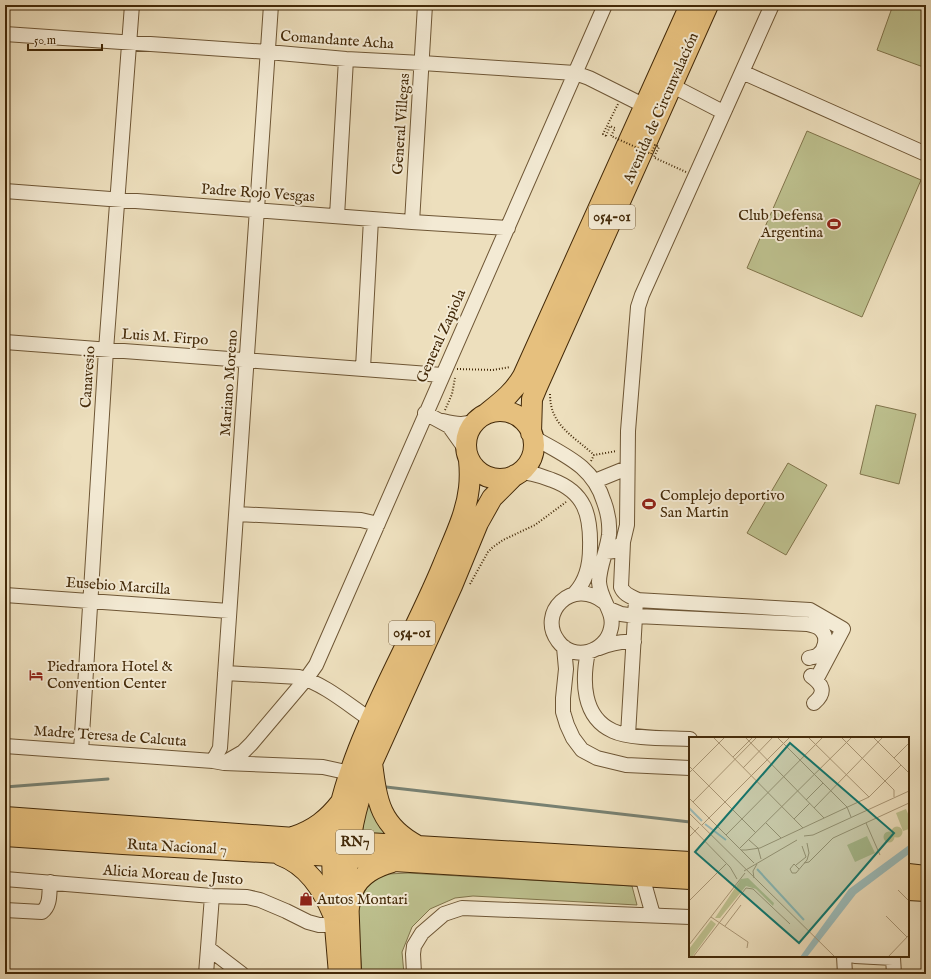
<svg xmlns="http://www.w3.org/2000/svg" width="931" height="979" viewBox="0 0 931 979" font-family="'IM FELL English',serif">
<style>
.green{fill:#bdc08e;stroke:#80744b}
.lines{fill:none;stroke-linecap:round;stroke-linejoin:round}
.stream{stroke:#788172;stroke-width:3}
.minor-casing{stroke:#6e5635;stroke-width:16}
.major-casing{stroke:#432908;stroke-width:20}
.highway-casing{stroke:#432908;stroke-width:22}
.path{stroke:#432908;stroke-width:2;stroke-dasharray:1 2;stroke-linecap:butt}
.minor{stroke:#f3ead4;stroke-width:14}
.major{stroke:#e6c07e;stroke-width:18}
.highway{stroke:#e6c07e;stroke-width:20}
.path-bridge{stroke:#432908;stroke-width:2;stroke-dasharray:1 2;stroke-linecap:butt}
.labels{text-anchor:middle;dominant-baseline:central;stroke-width:4;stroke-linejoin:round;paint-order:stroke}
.shield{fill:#f3ead4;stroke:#786345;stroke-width:1}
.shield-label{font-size:14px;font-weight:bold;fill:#432908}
.street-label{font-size:15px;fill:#432908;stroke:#f3ead4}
.poi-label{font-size:15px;fill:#432908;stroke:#f3ead4;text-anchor:start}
.inset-river{fill:none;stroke:#9bbbb9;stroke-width:2}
.inset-road{fill:none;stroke:#a99675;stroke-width:1}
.view{fill:#0f766e;fill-opacity:0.15;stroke:#0f766e;stroke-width:2}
.inset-edge{fill:none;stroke:#432908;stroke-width:2}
</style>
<rect width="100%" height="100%" fill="#eddfbd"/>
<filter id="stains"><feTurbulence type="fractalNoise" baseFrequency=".005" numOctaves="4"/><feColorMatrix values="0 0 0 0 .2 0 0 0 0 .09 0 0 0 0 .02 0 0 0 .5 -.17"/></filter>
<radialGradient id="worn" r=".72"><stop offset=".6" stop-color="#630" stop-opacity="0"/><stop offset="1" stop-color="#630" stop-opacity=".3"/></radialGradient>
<path class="green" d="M893,5H909L926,11V68L877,50Z
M807,131L921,180L862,317L747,268Z
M876,405L916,414L899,484L860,474Z
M788,463L827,485L786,555L747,533Z
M370,791L393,839L362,838L364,819Z
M408,873L632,886L637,905L473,896L455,898L430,909L412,927L402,952L404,974H362L357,913L359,901L368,886L378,877L388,874Z"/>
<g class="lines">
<path class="stream" d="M5,787L108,779
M386,787L690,822"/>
<g class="minor-casing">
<path id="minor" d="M5,34L268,52L346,59L422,63L575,73L589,78L653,110
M742,72L926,154
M665,82L723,112
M5,191L412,222L508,228
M337,216L346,59
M412,222L425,5
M5,342L442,375
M363,368L371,219
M425,413L449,426L466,450
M443,421C456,424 465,426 477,420
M533,437C563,455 593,465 604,502C608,513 610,524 609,535C607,551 599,567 599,582C600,600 615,612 611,628C606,653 573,662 558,641C537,613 572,577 604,602
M519,472C531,472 541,476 552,480C585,492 591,515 590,548C590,565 586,581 575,593
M595,481L627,468
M237,514L361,520L378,524
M623,542L621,587C624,595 632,597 638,600
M606,552L614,551L623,542L627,525L628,431L638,307L642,295L772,5
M5,595L229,611
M609,609L621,614L636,616L807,624C812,625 819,627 822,631C828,638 825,650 818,655C816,657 812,657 809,658
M564,647L566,669L563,698V712L567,725L573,738L582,750L597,758L626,765L690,768
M599,648C611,643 621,641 634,642
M588,652C582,680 582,717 613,731C630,739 670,738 690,739
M225,673L299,677C323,683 350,706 371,720
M811,676C822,684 827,692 814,703
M628,735L636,600L810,610L843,629L816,680
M5,746L213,761L224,763L243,752L251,744L306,679L316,665L605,5
M81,751L106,350L132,5
M213,761L220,748L271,5
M224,763L323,767L350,773
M642,876L653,915
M5,879L212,896L247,897L260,900L286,911L308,922L319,925H334
M5,910L42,912C51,905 49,893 50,882
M208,948L242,974
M844,956L845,974
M855,956L893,958V956
M893,958L894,974
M206,974L212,896
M414,974L413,954L414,946L422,933L444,914L462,908L690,917"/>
</g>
<g class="major-casing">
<path id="major" d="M331,856L333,914L338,974
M349,857L348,868L352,974"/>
</g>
<g class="highway-casing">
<path id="highway" d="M466 445a34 34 0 1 1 68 0a34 34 0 1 1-68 0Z
M486,414C502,401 513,393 523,376L690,5
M531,433L532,399L537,387L708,5
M372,763C377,802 380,826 418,846
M5,817L350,842L690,862
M5,836L123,844L349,857L394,861L690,879
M293,837C314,830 328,819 341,802
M332,852C342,751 405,658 443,565C453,540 466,515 469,488C470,479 470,470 469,460
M280,855C307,865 322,888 333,914
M349,855C351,823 360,793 372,763L452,586L478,523L492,498L515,475
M908,874L926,876
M908,890L926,891
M348,910C350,904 351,897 353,891C359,875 377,866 392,862"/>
</g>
<path class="path" d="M606,136L603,134L618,104
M655,158L686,172
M457,369L493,370L510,367
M550,394C550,426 574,436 594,455
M445,410L452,394L455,378
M591,461L594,455L617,451
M470,584L488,552L493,547L503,540L535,525L566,502"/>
<use href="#minor" class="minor"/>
<use href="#major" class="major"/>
<use href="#highway" class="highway"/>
<path class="path-bridge" d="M606,136L610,126L615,128L611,136L651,154L655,145L659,147L654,157"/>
</g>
<defs>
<g id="stadium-bare" transform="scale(1.08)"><path d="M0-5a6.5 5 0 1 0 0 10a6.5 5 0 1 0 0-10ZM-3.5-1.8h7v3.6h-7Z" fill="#8f2418" stroke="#f3ead4" stroke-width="2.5" paint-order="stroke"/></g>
<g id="hotel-bare" transform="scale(1.08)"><path d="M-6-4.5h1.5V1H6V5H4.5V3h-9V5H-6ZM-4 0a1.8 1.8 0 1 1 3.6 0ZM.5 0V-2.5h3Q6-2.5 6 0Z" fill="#8f2418" stroke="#f3ead4" stroke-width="2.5" paint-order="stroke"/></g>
<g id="shop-bare" transform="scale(1.08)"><path d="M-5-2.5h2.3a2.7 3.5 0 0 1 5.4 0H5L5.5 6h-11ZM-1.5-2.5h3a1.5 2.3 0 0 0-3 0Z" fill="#8f2418" stroke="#f3ead4" stroke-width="2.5" paint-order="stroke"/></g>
</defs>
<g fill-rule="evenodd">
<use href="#stadium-bare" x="834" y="224"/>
<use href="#stadium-bare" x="649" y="504"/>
<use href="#hotel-bare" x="36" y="675"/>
<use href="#shop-bare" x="306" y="899"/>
</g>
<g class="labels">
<g class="shield">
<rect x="589" y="205" width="46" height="24" rx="3"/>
<rect x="389" y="621" width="46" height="24" rx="3"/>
<rect x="336" y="830" width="38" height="24" rx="3"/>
</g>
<g class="shield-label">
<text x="612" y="217">054-01</text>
<text x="412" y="633">054-01</text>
<text x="355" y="842">RN7</text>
</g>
<g class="street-label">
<text transform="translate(337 40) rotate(4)">Comandante Acha</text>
<text transform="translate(661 108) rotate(-66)">Avenida de Circunvalación</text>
<text transform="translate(401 124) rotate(-86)">General Villegas</text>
<text transform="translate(258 193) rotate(4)">Padre Rojo Vesgas</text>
<text transform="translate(441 336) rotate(-66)">General Zapiola</text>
<text transform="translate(165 337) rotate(4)">Luis M. Firpo</text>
<text transform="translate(88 377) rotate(-86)">Canavesio</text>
<text transform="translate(229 383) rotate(-86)">Mariano Moreno</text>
<text transform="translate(118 586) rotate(4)">Eusebio Marcilla</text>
<text transform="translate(110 736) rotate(4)">Madre Teresa de Calcuta</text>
<text transform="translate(177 847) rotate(3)">Ruta Nacional 7</text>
<text transform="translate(173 875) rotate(4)">Alicia Moreau de Justo</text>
</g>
<g class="poi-label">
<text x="823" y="215" text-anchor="end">Club Defensa<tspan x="823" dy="17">Argentina</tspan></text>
<text x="660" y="495">Complejo deportivo<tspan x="660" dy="17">San Martin</tspan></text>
<text x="47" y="666">Piedramora Hotel &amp;<tspan x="47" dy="17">Convention Center</tspan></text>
<text x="317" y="899">Autos Montari</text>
</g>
</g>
<g transform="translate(689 737)">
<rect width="220" height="220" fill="#eddfbd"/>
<path d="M217,72L220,79V92L214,94L207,76ZM202.5 95a5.5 5.5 0 1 1 11 0a5.5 5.5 0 1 1-11 0ZM194.5 100a5.5 5.5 0 1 1 11 0a5.5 5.5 0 1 1-11 0ZM178,99L186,116L166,125L158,108ZM59,141L85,166L84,169L67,152L57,149L31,181H26L52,142ZM22,183L27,187L3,220H0V212Z" fill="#bdc08e"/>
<path d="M220,108V117L167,157L118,220H111L160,152Z" fill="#9bbbb9"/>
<path class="inset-river" d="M0,71L13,84M16,87L37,103M68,132L115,183"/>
<path class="inset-road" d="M24,0L114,91M56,0L135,81M88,0L158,70L162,80M119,0L180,60M152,0L205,53V60M184,0L220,36M44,20L64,0M205,21L220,6M0,29L67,96M54,31L84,0M0,36L36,0M0,61L52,113H57L71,111L180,60L212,28M117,63L134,46M4,65L68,0M125,71L194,0M0,76L146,220M105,82L121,66M77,86L92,101M177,86L191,118M0,88L41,130L48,142M13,88L101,0M37,98L134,0M115,99L124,98L220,54M0,100L10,90M60,103L69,111L72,122M51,111L163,0M52,113L65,126M115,126L120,125L144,101L220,66M107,128L117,120L113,109M110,132L105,127L101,132L103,136H107L118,123L120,116L118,106M55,134L108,103M65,141L64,134L68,127M209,153L220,164M0,164L37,127M197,179L218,200M22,180L59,205L58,211M36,189L52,168M0,208L56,136M4,220L57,151L64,152L101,187M199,220L220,198"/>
<path class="view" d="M101,6L205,96L110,206L6,115Z"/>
<rect width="220" height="220" class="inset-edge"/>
</g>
<rect width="931" height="979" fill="none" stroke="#eddfbd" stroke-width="20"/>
<rect x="6" y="6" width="919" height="967" fill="none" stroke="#432908" stroke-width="2"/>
<rect x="10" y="10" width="911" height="959" fill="none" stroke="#432908"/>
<path d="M28 44v6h74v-6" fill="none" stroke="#432908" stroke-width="2"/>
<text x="34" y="44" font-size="12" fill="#432908" stroke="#f3ead4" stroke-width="3" paint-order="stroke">50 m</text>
<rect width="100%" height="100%" filter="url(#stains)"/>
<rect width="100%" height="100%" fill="url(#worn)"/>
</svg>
